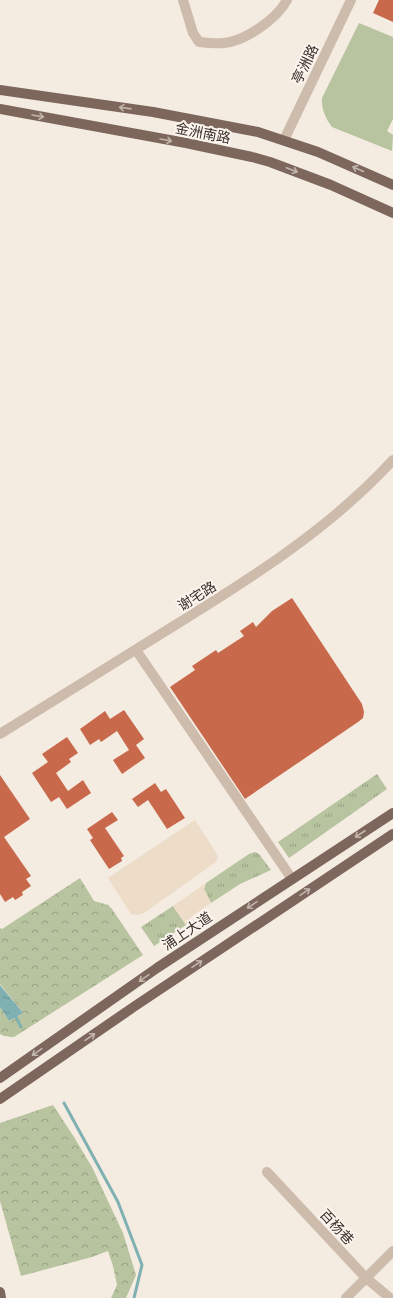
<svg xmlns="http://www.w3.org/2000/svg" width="393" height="1298" viewBox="0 0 393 1298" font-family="Poppins,'Noto Sans SC',sans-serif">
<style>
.grass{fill:url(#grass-tufts)}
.park{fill:url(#park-crowns)}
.garden{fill:#b8c4a0}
.plaza{fill:#ecdcc8}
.water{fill:url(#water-ripples)}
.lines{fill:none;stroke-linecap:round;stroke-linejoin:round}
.stream{stroke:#7fb0b2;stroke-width:3}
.building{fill:#c8694b}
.minor{stroke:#cdbbac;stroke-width:10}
.major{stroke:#7d675c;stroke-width:10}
.oneway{stroke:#c2b5ac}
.labels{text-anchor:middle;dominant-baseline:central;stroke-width:4;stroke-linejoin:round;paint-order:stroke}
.street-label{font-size:14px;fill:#3b302b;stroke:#fbf5ee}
</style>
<defs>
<pattern id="grass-tufts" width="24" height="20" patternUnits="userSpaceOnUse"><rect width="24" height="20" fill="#b8c4a0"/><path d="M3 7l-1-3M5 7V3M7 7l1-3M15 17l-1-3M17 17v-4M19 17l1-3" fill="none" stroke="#97a083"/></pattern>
<pattern id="park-crowns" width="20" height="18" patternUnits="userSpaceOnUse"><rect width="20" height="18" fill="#b8c4a0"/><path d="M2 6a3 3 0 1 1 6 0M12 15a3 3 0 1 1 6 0" fill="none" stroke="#97a083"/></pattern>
<pattern id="water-ripples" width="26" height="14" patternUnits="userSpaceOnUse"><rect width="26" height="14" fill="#7fb0b2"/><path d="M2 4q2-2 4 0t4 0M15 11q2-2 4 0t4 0" fill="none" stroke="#699091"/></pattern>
</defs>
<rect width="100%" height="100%" fill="#f4ebe1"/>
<path class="grass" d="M377,774L387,789L289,858L278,842Z
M255,852L259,854L271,870L240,884L211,903L204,889L206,883L249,854Z
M173,906L186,925L154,946L141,927Z"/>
<path class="park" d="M80,878L94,901L108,905L112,909L143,955L14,1037C9,1037 5,1037 0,1034V1007L9,1021L23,1013L0,984V928L2,929Z
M53,1105L74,1137L92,1167L123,1233L136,1275L126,1298H111L117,1285L113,1266L108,1251L92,1257L21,1276L0,1201V1123Z"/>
<path class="garden" d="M359,23L393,37V119L387,131L393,135L392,151L332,127C326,119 321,109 322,98Z"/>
<path class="plaza" d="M195,820L218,856L216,862L144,913L137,915L131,914L108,878Z
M206,883L204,889L211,903L192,916L186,925L173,906Z"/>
<path class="water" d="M0,985L23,1013L9,1021L0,1007Z"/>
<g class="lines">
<path class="stream" d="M16,1017L21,1027
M64,1103L118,1202L142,1265L134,1298"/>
</g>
<path class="building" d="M379,0H393V22L373,13Z
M292,598L362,704L364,712L363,718L358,722L245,799L170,687L195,670L192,666L216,650L218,653L244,636L240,631L253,622L256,627L272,611Z
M124,710L144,739L136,745L145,758L122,774L113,760L129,750L117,731L101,742L99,739L90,745L80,729L105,711L110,719Z
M67,737L78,753L69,759L71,762L56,773L68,791L83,780L91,793L67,809L59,797L51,802L32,773L48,762L42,754Z
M0,775L30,819L4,837L31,876L26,879L31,886L22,892L23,895L15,900L13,897L5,902L0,894Z
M155,783L161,792L166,789L185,818L167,829L148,800L138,807L132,799Z
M112,812L118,820L105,828L124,856L121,858L122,861L109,869L90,840L93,838L87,829Z"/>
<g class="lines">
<path class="minor" d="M183,0L193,33L199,42C207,43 215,44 224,43C245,41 277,19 287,0
M284,140L351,0
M136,650L292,879
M0,734C55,700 109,666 164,632C245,582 328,531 393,460
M267,1172L366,1278L390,1298
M346,1298L393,1251"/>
<path class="major" d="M0,90L153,112L258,132L318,152L393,185
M0,109L186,143L252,157L270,162L331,185L393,213
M0,1078L157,968L393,813
M0,1099L135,1006L393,834
M0,1292L1,1298"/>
</g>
<defs><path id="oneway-shaft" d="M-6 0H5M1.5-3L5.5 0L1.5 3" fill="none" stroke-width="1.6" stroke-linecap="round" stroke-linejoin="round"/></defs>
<g class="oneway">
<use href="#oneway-shaft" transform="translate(125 108) rotate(-172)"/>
<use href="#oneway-shaft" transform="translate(38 116) rotate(10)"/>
<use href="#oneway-shaft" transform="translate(166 140) rotate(10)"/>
<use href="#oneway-shaft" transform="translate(358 169) rotate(-156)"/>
<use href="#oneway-shaft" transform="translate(292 170) rotate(21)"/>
<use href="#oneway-shaft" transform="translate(360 834) rotate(147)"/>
<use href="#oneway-shaft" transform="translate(305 892) rotate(-34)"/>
<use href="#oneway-shaft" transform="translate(252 905) rotate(146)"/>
<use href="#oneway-shaft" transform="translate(197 964) rotate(-34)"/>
<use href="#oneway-shaft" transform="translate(144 978) rotate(145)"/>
<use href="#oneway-shaft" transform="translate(90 1037) rotate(-35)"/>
<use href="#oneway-shaft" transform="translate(37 1052) rotate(145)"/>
</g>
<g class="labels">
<g class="street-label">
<text transform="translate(305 64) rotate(-64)">亭洲路</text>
<text transform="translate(203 133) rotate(11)">金洲南路</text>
<text transform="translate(197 596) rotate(-32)">谢宅路</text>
<text transform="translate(187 931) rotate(-34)">浦上大道</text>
<text transform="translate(337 1227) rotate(47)">百杨巷</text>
</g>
</g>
</svg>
